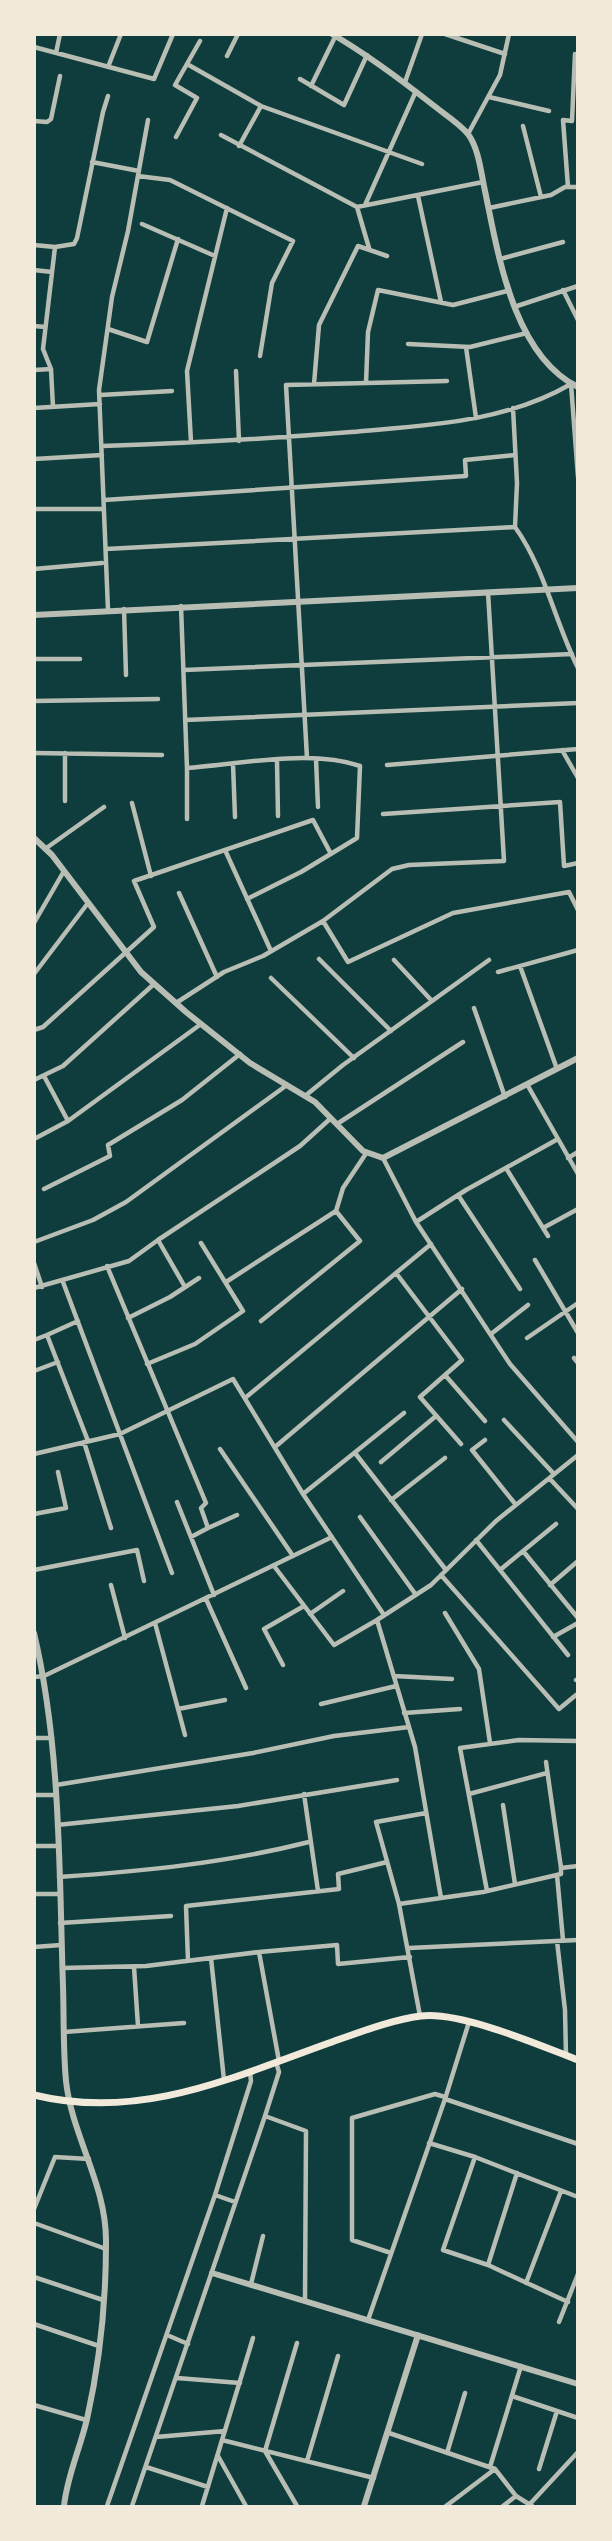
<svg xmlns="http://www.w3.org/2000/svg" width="612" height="2541" viewBox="0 0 612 2541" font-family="Cabin,sans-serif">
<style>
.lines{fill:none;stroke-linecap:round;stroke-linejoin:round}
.minor{stroke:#b8beb3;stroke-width:4.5}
.tertiary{stroke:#b8beb3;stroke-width:6}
.secondary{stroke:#f1e9da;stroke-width:7}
</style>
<rect width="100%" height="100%" fill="#0f3d3e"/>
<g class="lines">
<path class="minor" d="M445,34L505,54
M34,47L154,79L173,34
M56,53L60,34
M227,56L238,34
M187,64L261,106L422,164
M108,67L121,34
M300,79L344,105L367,55
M405,82L422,34
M311,86L335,37
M489,97L549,111
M34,121L47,122L51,119L60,76
M523,126L541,197
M468,134L500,75L509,34
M221,135L357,207L483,182
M176,137L197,98L175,85L200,41
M239,146L261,106
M92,162L139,171
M138,176L170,180L293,241L272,283L260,356
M568,187L563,120L572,121L575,54
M418,196L441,302
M365,205L416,91
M357,207L369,248
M489,208L551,195L565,187H578
M142,224L215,256
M34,245L55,247
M500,259L563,242
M34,270L52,272
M563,290L578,320
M514,307L578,286
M34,326L45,327
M108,329L147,342L178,239
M408,344L470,347L527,333
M466,347L476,418
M51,369L43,349L55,247L74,244L77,238L103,112L108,96
M34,370L51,369L53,407
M236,371L239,441
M366,383L368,332L378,290L453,305L507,291
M314,384L319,325L358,246L387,256
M100,395L172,391
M34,408L100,404
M513,408L517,483L515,527
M191,442L187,371L227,208
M102,446C185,443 268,439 351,432C427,425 504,423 571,384L578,477
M34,459L102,455
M104,500L466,476L465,460L515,455
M35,509H104
M106,549L515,527C545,569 555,622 578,668
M34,569L102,563
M181,606L187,768C240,764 310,749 360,766L357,838L301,872L247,899
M124,609L126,675
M108,610L99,390L112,297L128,231L148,120
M34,659H80
M184,670L572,654
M34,701L158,699
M185,720L578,703
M562,750L578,778
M34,753L162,755
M307,758L286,385L447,381
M316,759L318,807
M277,761L278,816
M233,764L235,817
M387,765L578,749
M65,801V753
M132,803L151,876
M383,814L560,802L564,866L578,863
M187,819V768
M45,849L104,807
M225,850L271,951
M179,893L217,977
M323,921L348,962L453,913L569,892L578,910
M34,923L64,871
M319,959L391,1031
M394,960L432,1001
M520,966L557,1069
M498,972L578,950
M34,974L88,903
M271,978L354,1058
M176,1003L224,972L263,956L323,921L392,869L409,865L504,861L488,592
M474,1008L505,1097
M34,1030L43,1027L154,927L134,881L313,820L331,854
M44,1076L68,1121
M34,1080L63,1066L154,984
M528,1086L578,1174
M305,1096L343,1065L489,960
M337,1124L463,1042
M34,1139L68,1121L201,1024
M558,1139L466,1190L416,1222L510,1364L578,1442
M383,1158L416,1222
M568,1158L578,1152
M506,1168L548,1236
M44,1189L110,1156L108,1145L182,1100L240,1054
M458,1195L520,1289
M543,1228L578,1209
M34,1242L93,1220L126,1202L287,1085
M535,1260L578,1333
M34,1263L42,1287
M107,1266L206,1503L201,1508L208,1528L237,1515
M396,1273L462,1360L420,1397L461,1444
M63,1282L172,1573
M226,1282L336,1211
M185,1287L158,1240L300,1146L331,1118
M34,1288L129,1261L158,1240
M128,1318L170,1297L199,1278
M78,1321L47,1335L88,1441
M261,1321L360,1241L336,1211L343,1188L367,1152
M491,1334L528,1305
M527,1338L578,1303
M34,1340L47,1335
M574,1358L578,1363
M147,1364L195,1344L243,1311L201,1243
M34,1371L58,1362
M445,1375L485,1421
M245,1398L431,1244
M504,1420L554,1474
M485,1440L472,1450L516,1505
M84,1442L111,1528
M275,1447L462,1289
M220,1449L293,1556
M355,1453L446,1570
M34,1454L120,1434L233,1379L303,1494L384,1615
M381,1462L436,1416
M550,1479L578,1509
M303,1494L404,1413
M391,1500L445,1458
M177,1502L214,1595
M34,1514L66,1508L58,1472
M360,1517L416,1595
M191,1537L208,1528
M476,1540L568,1655
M523,1551L578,1618
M274,1566L334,1645L377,1620
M34,1570L137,1550L144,1581
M500,1570L556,1524
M441,1575L559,1709L576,1695
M111,1585L125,1638
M550,1585L578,1561
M206,1599L246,1688
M445,1613L479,1669L490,1743
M310,1614L343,1591
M155,1623L185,1735
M553,1637L578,1623
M283,1665L264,1629L304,1606
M394,1676L452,1679
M34,1677L44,1676L332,1537
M576,1680L578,1679
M321,1704L396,1686
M178,1709L225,1700
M404,1713L460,1709
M34,1738H52
M546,1762L561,1868
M56,1785L253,1753L334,1736L409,1727
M304,1794L318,1891
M469,1794L547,1773
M34,1795H56
M503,1805L515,1884
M57,1825L238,1806L397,1780
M34,1846H58
M557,1875L563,1940
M59,1877C144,1871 226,1863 309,1842
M487,1891L460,1748L519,1740L578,1741
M34,1894H59
M441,1898L415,1747L377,1620L431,1585L496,1521L578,1455
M399,1904L483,1892L561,1874V1868L578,1866
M60,1923L171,1916
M557,1941L565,2010L566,2056
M34,1947L61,1945
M409,1948L578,1940
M259,1952L279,2061
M211,1958L224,2080
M188,1961L186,1906L339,1889L338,1874L387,1862
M134,1967L138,2026
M62,1968L146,1966L259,1952L337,1945L338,1964L410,1957
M420,2016L399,1904L376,1822L426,1813
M469,2022L445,2099L578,2144
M64,2032L184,2023
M265,2116L306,2131L305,2300
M429,2143L475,2157L578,2197
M475,2157L443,2250L488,2265L568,2302
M215,2195L235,2202
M34,2209L55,2157L89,2159
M34,2223L106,2249
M391,2253L352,2240V2118L435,2094L445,2097
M488,2265L517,2173
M34,2277L103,2300
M526,2283L561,2191
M251,2284L263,2236
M368,2320L445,2099
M559,2322L578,2274
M34,2324L99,2346
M167,2335L188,2344
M297,2343L265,2451L297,2506
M177,2378L240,2383
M512,2396L578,2418
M34,2405L86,2420
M389,2433L495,2469L516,2496L532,2506
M156,2437L225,2431
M222,2440L374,2478
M447,2453L465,2393
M218,2456L246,2506
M307,2461L338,2356
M146,2467L208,2487
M490,2467L521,2366
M539,2469L557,2411
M529,2505L578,2452
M107,2506L215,2195L251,2081L250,2072
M132,2506L265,2116L279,2072L276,2062
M202,2506L253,2338
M446,2506L495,2469
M503,2506L516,2496"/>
<path class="tertiary" d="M332,34C368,55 400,79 433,105C444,114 459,123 468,134C479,149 481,173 485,191C498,253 513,355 578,387
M34,615L578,588
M34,838L52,855L141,972L186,1012L250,1063L315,1102L363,1151L383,1158L578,1058
M34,1633C61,1748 59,1868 63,1986C64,2017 63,2050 66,2081C72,2137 107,2185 106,2243C106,2302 100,2361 87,2419C80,2449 67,2476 64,2506
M212,2273L578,2384
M364,2506L418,2335"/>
<path class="secondary" d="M34,2095C140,2121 231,2078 329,2043C358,2033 390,2020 421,2016C460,2011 539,2045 578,2060"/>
</g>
<rect width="612" height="2541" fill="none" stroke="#f1e9da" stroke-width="72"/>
</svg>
